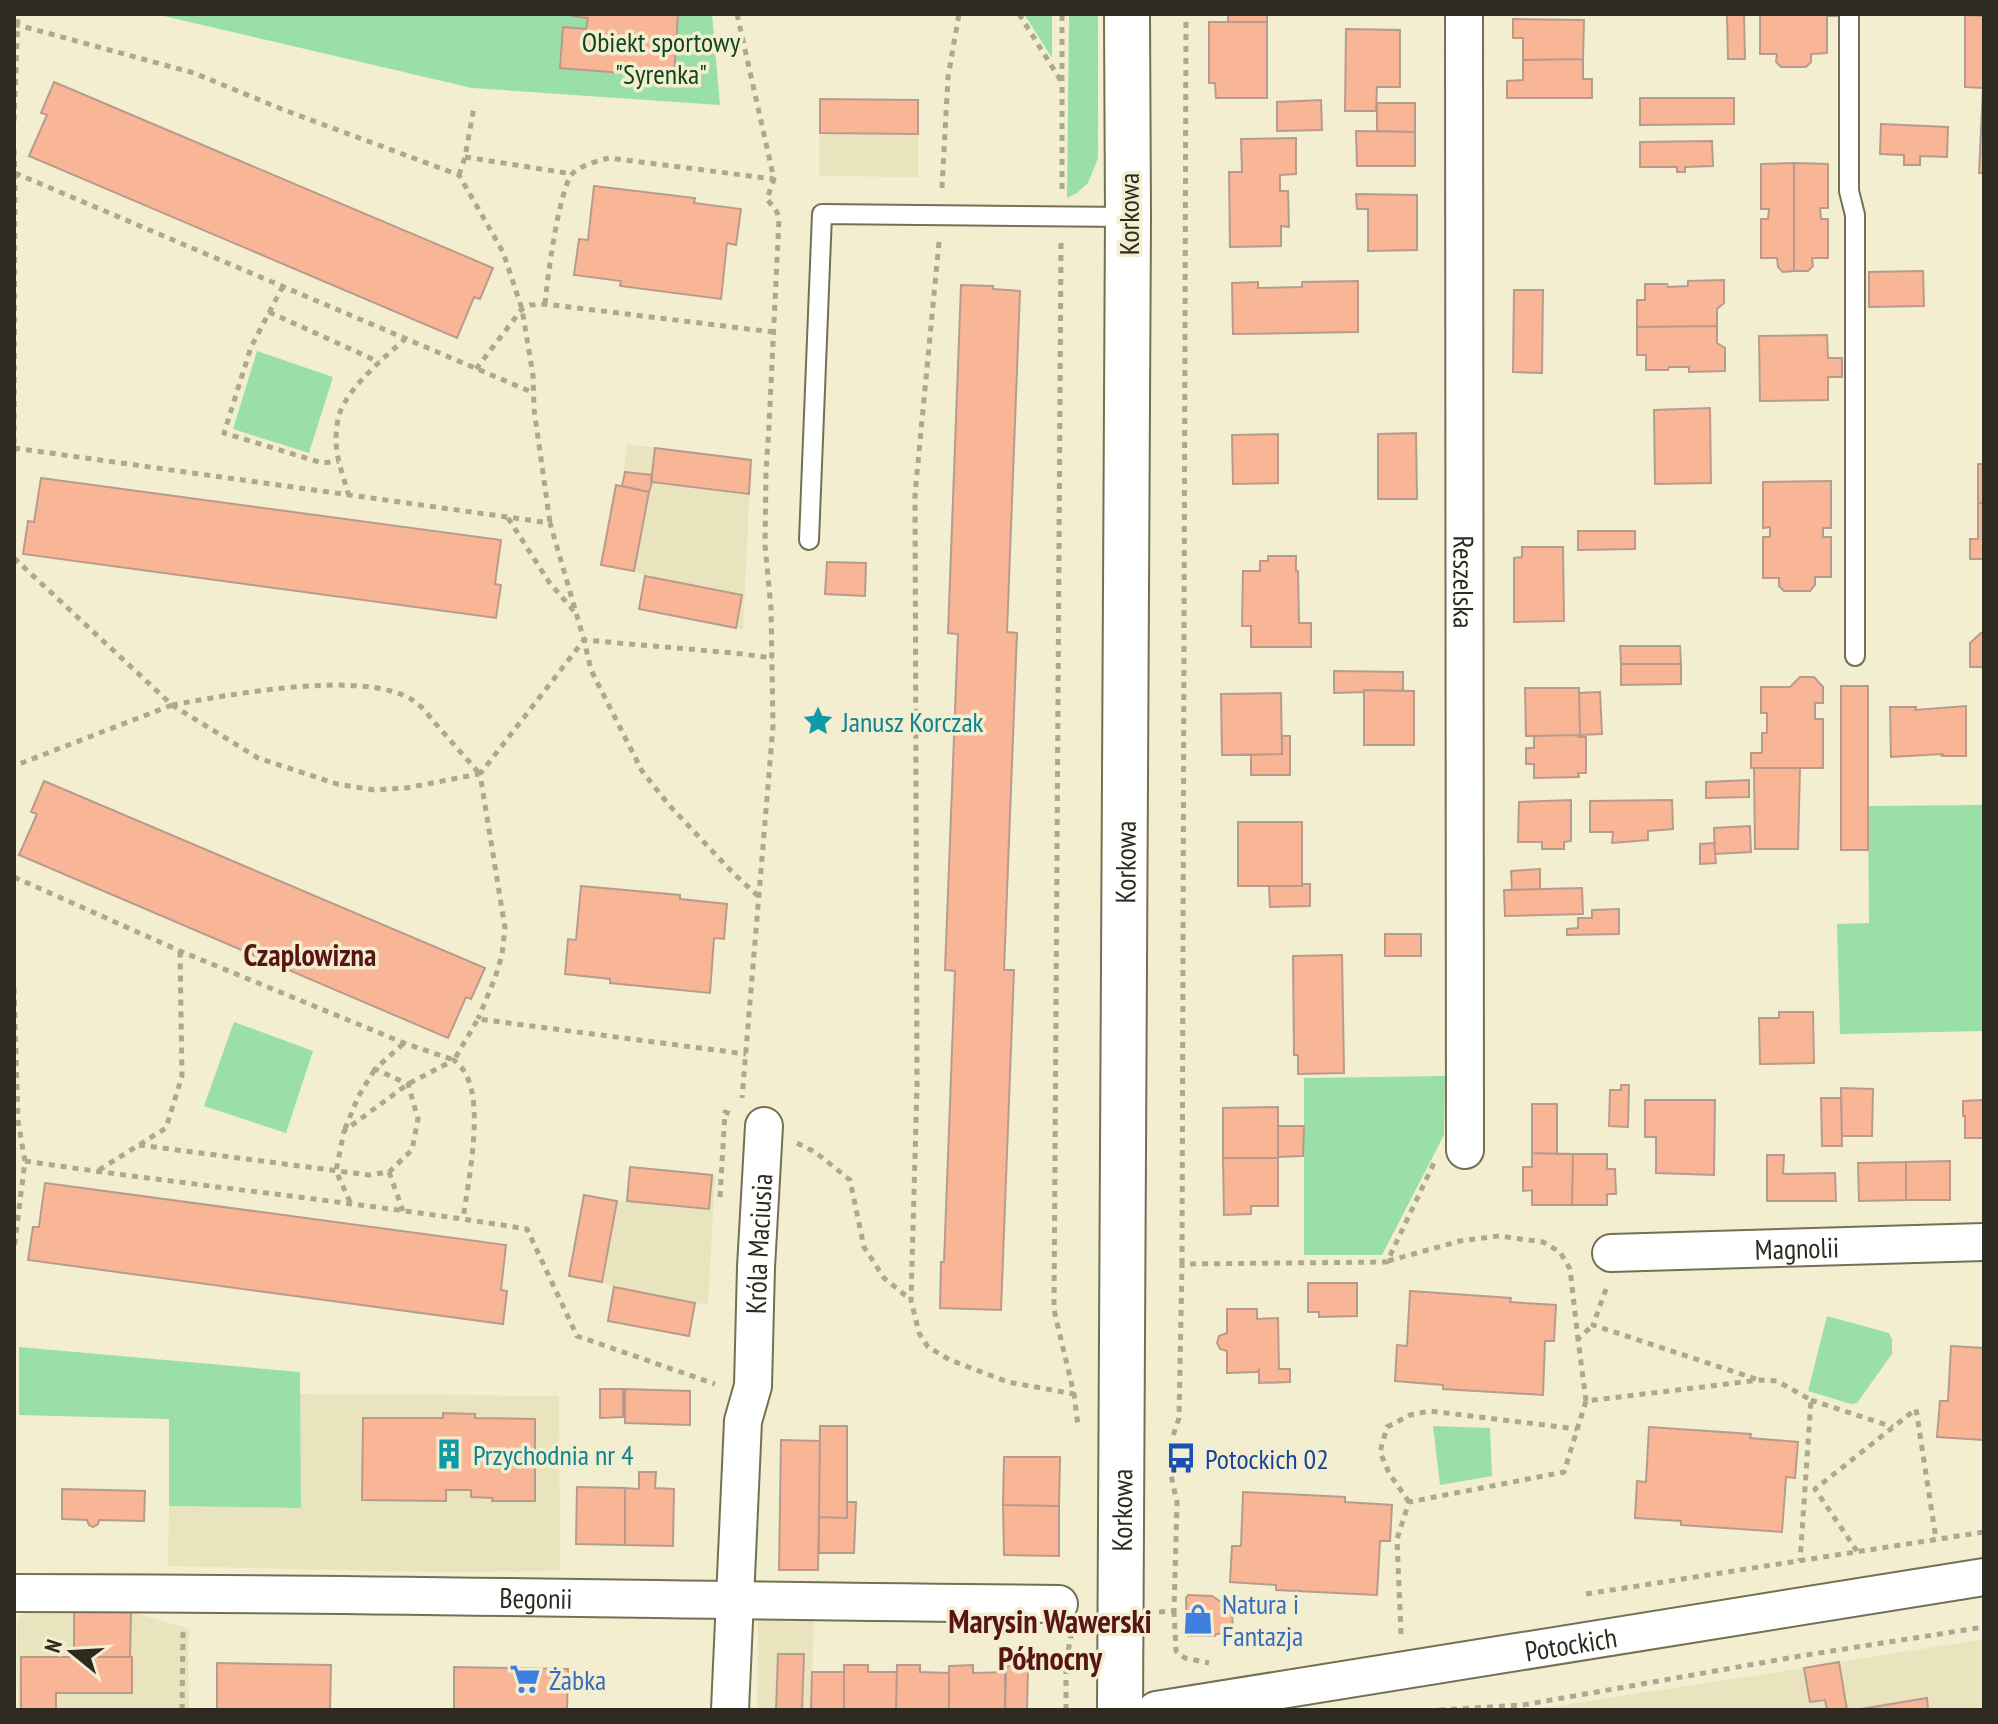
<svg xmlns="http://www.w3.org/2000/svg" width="1998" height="1724" viewBox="0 0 1998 1724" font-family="'PT Sans Narrow',sans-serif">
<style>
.built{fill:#e9e3be}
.green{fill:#9adfa8}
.building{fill:#f9b696;stroke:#b99b8d;stroke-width:2}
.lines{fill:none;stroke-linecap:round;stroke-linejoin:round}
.service-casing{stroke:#747054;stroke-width:22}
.minor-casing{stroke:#747054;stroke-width:40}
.tertiary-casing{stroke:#747054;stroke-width:48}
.path{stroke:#aca891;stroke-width:5;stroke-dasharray:6 6;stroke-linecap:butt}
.service{stroke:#fff;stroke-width:18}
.minor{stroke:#fff;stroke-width:36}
.tertiary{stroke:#fff;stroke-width:44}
.labels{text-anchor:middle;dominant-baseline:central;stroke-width:7;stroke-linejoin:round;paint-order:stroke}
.park-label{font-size:28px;fill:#0f4721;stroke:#f3eecf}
.street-label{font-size:28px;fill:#2d2b20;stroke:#f3eecf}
.culture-label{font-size:28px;fill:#0d838f;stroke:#f3eecf;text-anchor:start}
.transit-label{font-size:28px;fill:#164399;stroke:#f3eecf;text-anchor:start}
.shop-label{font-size:28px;fill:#366cbe;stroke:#f3eecf;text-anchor:start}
.neighbourhood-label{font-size:30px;font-weight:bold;fill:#591514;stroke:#f3eecf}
.quarter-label{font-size:32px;font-weight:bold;fill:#591514;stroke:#f3eecf}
</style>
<rect width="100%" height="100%" fill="#f3eecf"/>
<path class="built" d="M820,99L918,100V177L819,176Z
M627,444L751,460L743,629L639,609L645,576L634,571L601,565L616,485L622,486Z
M630,1167L715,1176L708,1304L695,1303L689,1336L608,1321L614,1287L602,1282L569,1276L584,1195L617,1201H627Z
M300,1394L559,1396L560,1571L425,1572L168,1566L169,1506L301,1508Z
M27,1610L131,1612L190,1629L188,1640L189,1710H18L17,1619Z
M758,1617L814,1618L811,1710H757Z
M1984,1639V1710H1530L1804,1668Z"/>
<path class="green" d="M155,14H712L720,105L472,88Z
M1024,14H1052V58Z
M1069,14H1098V158L1088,183L1077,193L1067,198Z
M257,351L333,377L309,453L233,429Z
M1984,805V1031L1840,1034L1837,924L1869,923L1868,806Z
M234,1022L313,1051L286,1133L204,1106Z
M1445,1076L1444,1135L1382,1255H1304V1078Z
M1827,1316L1889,1333L1892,1339V1354L1857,1403L1851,1404L1808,1391Z
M19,1347L300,1372L301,1508L169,1506V1419L19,1415Z
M1433,1426L1490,1428L1492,1476L1440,1485Z"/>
<path class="building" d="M572,14H678L674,77L560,68L563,27L586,29L588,18L572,16Z
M1228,14H1267V22H1228Z
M1727,14H1744L1745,59H1728Z
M1768,14H1837V16H1827V53L1811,54V62L1806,67H1781L1776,62L1777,54H1760V15Z
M1965,15L1984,16V88L1965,87Z
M1513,19L1584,20L1583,59L1523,60V38H1513Z
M1209,22H1267V98H1216L1215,83H1209Z
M1346,29L1400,30V87H1377L1376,111H1345Z
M1583,59V79H1592V98H1507V81L1523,80V60Z
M54,82L493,268L480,299L474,297L457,338L29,156L47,115L41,113Z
M1983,88H1984V173H1979Z
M1640,98H1734V124L1640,125Z
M820,99L918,100V134L820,133Z
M1321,100L1322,130L1277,131V102Z
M1377,103H1415V132L1377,131Z
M1881,124L1948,127L1947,157L1920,156V165H1904V155L1880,154Z
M1356,131L1415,132V166H1357Z
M1296,138V174L1280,175V191H1288L1289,227L1281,226V246L1230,247L1229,172H1242L1241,139Z
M1712,141L1713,166L1685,167V172H1677V167H1640V142Z
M1794,163V271L1783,272L1778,267L1777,258H1761V219H1768L1769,209H1761V164Z
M1794,163L1828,164V208H1820L1821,219H1828V258H1812L1813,266L1808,271H1794Z
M594,186L695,198L694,203L741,209L736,245L727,243L721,299L620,286L621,281L574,275L579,239L588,240Z
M1356,194L1417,195V250L1368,251V209H1357Z
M1923,271L1924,306L1869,307V272Z
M1724,280V303L1717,309V326L1637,327V300H1645V284H1667L1668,287L1688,286V281Z
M1358,281V332L1233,334L1232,283L1258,282V288L1302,287V282Z
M961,285L993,286V289L1020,291L1007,632L1017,633L1004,970H1014L1001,1310L940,1308L941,1262H944L955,971L945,970L958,634L948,633Z
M1514,290H1543L1542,373L1513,372Z
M1717,326V343L1725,348V371L1689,372V367H1669L1668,370H1646V355H1637V327Z
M1827,335L1828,358H1842V377H1828V400L1760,401L1759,336Z
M1710,408L1711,483L1655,484L1654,410Z
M1416,433L1417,499H1378V434Z
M1278,434V483L1233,484L1232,435Z
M655,448L751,460L749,494L651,482Z
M1978,464H1984V503H1978Z
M625,472L652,475V482L649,492L622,486Z
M41,478L501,540L495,584L501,585L496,618L23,554L28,521L34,522Z
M1831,481V528H1823V537H1831V577H1815V585L1810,591H1784L1779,586V578H1763V537H1770V527L1763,528V482Z
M616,485L649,492L634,571L601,565Z
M1978,503H1984V559H1970V539H1978Z
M1578,531H1635V549L1578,550Z
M1522,547H1563L1564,621L1514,622V558L1522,557Z
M1268,556H1296V571H1298L1299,623H1311V647H1251V626H1242L1243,571H1260V561H1268Z
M827,562L866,563L865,596L825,594Z
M645,576L742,595L736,628L639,609Z
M1981,633H1984V667H1970V643Z
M1620,646H1680L1681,664H1621Z
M1621,664H1681V684L1621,685Z
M1334,671L1403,672V691L1364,690V692L1334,693Z
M1800,677H1814L1823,687V703H1815V719H1823V768H1751V753H1762V733H1767V713H1761V687H1790Z
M1841,686H1868V850H1841Z
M1525,688H1579L1580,735L1526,736Z
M1364,690L1414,691V745H1364Z
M1600,692L1602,734L1580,735L1579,693Z
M1281,693L1282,754L1222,755L1221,694Z
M1966,706V756H1942L1943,754L1891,757L1890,707H1916L1915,710Z
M1578,735V737H1586V773H1578L1579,777L1534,778V764H1526V748H1534V736Z
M1282,736H1290V775H1251V755L1282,754Z
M1754,768H1800L1798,849H1755Z
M1749,780V797L1706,798V782Z
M44,781L485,968L471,999L466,997L448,1038L19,855L37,814L31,812Z
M1571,800V841L1564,842V849H1542V842H1518L1519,802Z
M1672,800L1673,829L1648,831V840L1612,843L1613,832H1590V801Z
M1238,822H1302V886H1238Z
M1750,826L1751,852L1715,854L1714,828Z
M1714,843L1716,863L1700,864V844Z
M1540,869V889L1512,890L1511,871Z
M1302,884H1310V906L1270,907L1269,886H1302Z
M581,886L680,895V899L727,904L724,939L714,938L710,993L610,983V979L565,974L568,939L576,940Z
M1582,888L1583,914L1505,916L1504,890Z
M1619,909V934L1567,935V929L1578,928V918H1592V910Z
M1385,934H1421V956H1385Z
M1342,955L1344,1073L1298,1074V1055H1294L1293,956Z
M1779,1012H1813L1814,1063L1760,1064L1759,1018H1779Z
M1621,1085H1629L1628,1127L1609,1126L1610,1090H1621Z
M1841,1088L1873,1089L1872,1136H1842Z
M1821,1098H1841L1842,1146H1822Z
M1645,1100H1715L1714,1175L1656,1173V1137H1645Z
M1984,1100V1138H1965V1116H1963V1101Z
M1532,1104H1557V1154L1532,1153Z
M1278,1107V1158H1223V1108Z
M1278,1126H1304L1303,1156L1278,1157Z
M1532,1153L1573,1154L1572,1205H1532V1190L1523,1191V1167H1532Z
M1573,1154H1607V1169H1615L1616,1194H1607V1205H1572Z
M1767,1155H1784L1783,1174L1835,1173L1836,1201H1767Z
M1223,1158H1278V1206H1251V1214L1224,1215Z
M1950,1161V1200H1906V1162Z
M1906,1162V1200L1859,1201L1858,1163Z
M630,1167L712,1175L709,1209L627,1201Z
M45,1183L506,1245L501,1290L507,1291L503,1324L28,1260L33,1227H39Z
M584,1195L617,1201L602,1282L569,1276Z
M1308,1283H1357V1316L1319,1317V1312H1308Z
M614,1287L695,1303L689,1336L608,1321Z
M1410,1291L1511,1298L1510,1302L1556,1305L1554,1341H1545L1543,1395L1443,1389V1385L1395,1381L1397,1345L1407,1346Z
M1227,1309H1257V1319L1278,1318L1279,1369H1290V1382L1259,1383V1370L1257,1372L1227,1373V1351L1220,1349L1217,1343L1219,1336L1227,1333Z
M1951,1346L1984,1348V1445V1440L1937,1437L1940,1401H1948Z
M600,1389H623V1417L600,1418Z
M625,1389L690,1391V1425L625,1423Z
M443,1413L475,1414V1418L535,1419V1501H492L493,1498L471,1497V1490H446V1501L362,1500L363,1418H443Z
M820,1426H847V1518L819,1517Z
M1649,1427L1751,1434L1750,1438L1798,1442L1795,1478L1786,1477L1782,1532L1681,1525V1521L1635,1518L1637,1481L1646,1482Z
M781,1440L820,1441L818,1570H779Z
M1004,1457H1060L1059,1506L1003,1505Z
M639,1472H656L655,1488L674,1489L673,1546L625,1545V1488L639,1489Z
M577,1487L625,1488V1545L576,1544Z
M62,1489L145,1491L144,1521L99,1520L98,1524L93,1527L89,1525L87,1520L62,1519Z
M1243,1492L1345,1497V1502L1392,1505L1390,1541H1380L1377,1595L1276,1590V1585L1230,1582L1232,1546H1241Z
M847,1502H856L854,1553H819V1517L847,1518Z
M1003,1505L1059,1506V1556L1004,1555Z
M1188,1595L1212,1596L1232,1609L1233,1633L1216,1634L1215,1636H1188L1187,1633L1186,1598Z
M74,1612H131L130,1657H74Z
M778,1654H804L802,1710H776Z
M21,1657H132V1693H56V1710H21Z
M1839,1662L1847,1710H1827L1825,1700L1810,1702L1804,1668Z
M217,1663L331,1665L330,1710H217Z
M844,1665H868V1672H897L896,1710H844Z
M897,1665H920V1672L949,1673V1710H896Z
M973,1665V1673L1006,1672L1005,1710H949V1666Z
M1005,1666H1028L1027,1710H1005Z
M454,1667L568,1669L567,1710H454Z
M812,1672H844V1710H811Z
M1927,1698L1928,1710H1855Z"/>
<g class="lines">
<g class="service-casing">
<path id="service" d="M1849,14V191L1855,215V656
M809,540L822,214L1128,217"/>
</g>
<g class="minor-casing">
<g id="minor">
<path id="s1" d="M1464,14L1465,1150"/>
<path id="s2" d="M1611,1253L1984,1242"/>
<path id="s3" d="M14,1593C362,1593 710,1601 1059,1604"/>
<path id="s4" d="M730,1710L743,1421L753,1386L756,1267L764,1126"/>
<path id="s5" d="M1156,1710L1984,1577"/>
</g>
</g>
<g class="tertiary-casing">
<g id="tertiary">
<path id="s6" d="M1120,1710L1128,217L1127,14"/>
</g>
</g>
<path class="path" d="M737,14L774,179L767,199L777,212L779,219L769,426L766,471L765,545L771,608L773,726L742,1098
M1019,14L1061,81
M14,24L194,73L284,110L459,175L503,252L522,309L533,375L534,409L550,523
M14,121L18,14
M14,149L15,173L14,453
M465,157L573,174
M15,173L534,393
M459,175L465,157L474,107
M942,188L948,77L959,14
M1062,189V14
M939,242L915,494L917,1086L911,1300L919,1333L928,1347L950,1360L1008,1382L1074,1394
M1061,243L1054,1310L1074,1394L1078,1426
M283,286L251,347L224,433L322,463L339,461
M545,304C547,281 559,187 573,173C582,165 597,161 609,158L774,179
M269,312L379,362
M476,369L522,309L530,305L545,304L773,332
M14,448L550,523L584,640L480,774L505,928L502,955L495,978L478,1019
M349,496C344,478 336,459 336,440C336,433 337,422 339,415C348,387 384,358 405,339
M508,518L549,582L574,611
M14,558L172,705L14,766
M172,705C229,695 366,668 414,701C422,706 429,716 435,723C450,740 465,757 480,774
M172,705L258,758L337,784L374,790L406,788L479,774
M14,877L180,951L404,1043L454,1060L478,1019L746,1054
M758,896L732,872L669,805L642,771L591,670L584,640L734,653L773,658
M14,988L18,1121L25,1161L14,1249
M345,1129L358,1097L375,1069
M797,1143L815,1152L850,1180L864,1247L884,1278L911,1300
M139,1145L369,1175L389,1172L412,1150L418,1119L408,1084L375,1069L404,1043
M25,1161C192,1186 360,1202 527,1229L577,1336L715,1384
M99,1170L166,1128L182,1076L180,951
M389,1172L403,1211
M720,1197L725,1112L734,1115
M350,1202L336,1171L344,1131L408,1084L454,1060C458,1064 464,1069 466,1075C484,1107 468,1183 463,1219
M1388,1261L1460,1241L1499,1236L1543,1242L1560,1252L1570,1269L1578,1339
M1182,1264L1186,14
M1606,1289L1593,1325L1756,1379
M1811,1400L1893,1427
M1586,1401L1578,1339L1593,1325
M1409,1502L1389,1473L1380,1452L1387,1427L1410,1415L1430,1411L1577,1429
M1857,1551L1815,1489L1916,1409L1936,1539
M1586,1594L1984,1532
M1174,1611L1176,1651L1185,1658L1209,1663
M1159,1612L1174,1611L1177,1503L1171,1475L1172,1439L1179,1418L1182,1264L1387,1262L1434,1163
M1401,1634L1397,1539L1409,1502L1564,1472L1586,1401L1760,1380L1777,1381L1811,1400L1800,1561
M182,1710L183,1634L185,1627
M1066,1710V1664L1071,1635
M1439,1710L1523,1705L1800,1656L1984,1627"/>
<use href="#service" class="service"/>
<use href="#minor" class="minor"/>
<use href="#tertiary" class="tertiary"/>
</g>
<defs>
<g id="sight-bare" transform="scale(2.4)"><path d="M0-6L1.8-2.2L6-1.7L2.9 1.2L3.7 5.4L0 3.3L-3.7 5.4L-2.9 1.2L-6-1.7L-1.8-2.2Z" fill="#0f9aa8" stroke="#f3eecf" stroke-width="2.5" paint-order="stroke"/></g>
<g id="building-bare" transform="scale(2.4)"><path d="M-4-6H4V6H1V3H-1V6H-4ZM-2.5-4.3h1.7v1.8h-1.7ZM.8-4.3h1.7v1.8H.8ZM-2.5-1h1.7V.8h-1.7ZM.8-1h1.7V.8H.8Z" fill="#0f9aa8" stroke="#f3eecf" stroke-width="2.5" paint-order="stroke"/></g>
<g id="bus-bare" transform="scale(2.4)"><path d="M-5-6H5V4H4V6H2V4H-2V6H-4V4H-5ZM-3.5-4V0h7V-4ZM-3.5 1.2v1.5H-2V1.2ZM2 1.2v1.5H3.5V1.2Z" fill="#1a4fb4" stroke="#f3eecf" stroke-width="2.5" paint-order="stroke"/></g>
<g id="shop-bare" transform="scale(2.4)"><path d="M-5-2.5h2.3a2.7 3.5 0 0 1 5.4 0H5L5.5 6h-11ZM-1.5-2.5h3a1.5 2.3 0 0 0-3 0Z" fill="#3f7fe0" stroke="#f3eecf" stroke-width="2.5" paint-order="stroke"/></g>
<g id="supermarket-bare" transform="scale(2.4)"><path d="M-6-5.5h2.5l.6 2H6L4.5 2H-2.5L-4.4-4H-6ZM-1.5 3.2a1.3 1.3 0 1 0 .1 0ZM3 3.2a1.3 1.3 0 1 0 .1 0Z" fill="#3f7fe0" stroke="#f3eecf" stroke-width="2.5" paint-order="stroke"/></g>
</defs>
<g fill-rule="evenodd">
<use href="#sight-bare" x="818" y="721"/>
<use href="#building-bare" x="449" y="1454"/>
<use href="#bus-bare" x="1181" y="1458"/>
<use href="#shop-bare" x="1198" y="1619"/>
<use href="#supermarket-bare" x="525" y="1679"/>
</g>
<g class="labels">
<g class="park-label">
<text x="661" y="41">Obiekt sportowy<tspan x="661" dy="32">"Syrenka"</tspan></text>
</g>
<g class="street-label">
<text transform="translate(1128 214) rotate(-90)">Korkowa</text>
<text stroke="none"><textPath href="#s1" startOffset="568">Reszelska</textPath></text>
<text stroke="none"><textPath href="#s6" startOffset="848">Korkowa</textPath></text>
<text stroke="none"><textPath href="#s4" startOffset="468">Króla Maciusia</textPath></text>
<text stroke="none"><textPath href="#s2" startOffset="186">Magnolii</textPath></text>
<text stroke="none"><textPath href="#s6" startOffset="200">Korkowa</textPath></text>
<text stroke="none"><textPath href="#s3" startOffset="522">Begonii</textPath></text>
<text stroke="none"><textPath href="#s5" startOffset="420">Potockich</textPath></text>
</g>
<g class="culture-label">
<text x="842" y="721">Janusz Korczak</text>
<text x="473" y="1454">Przychodnia nr 4</text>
</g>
<g class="transit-label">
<text x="1205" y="1458">Potockich 02</text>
</g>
<g class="shop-label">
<text x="1222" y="1603">Natura i<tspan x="1222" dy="32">Fantazja</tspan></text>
<text x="549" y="1679">Żabka</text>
</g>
<g class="neighbourhood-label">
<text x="310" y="954">Czaplowizna</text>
</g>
<g class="quarter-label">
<text x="1050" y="1621">Marysin Wawerski<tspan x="1050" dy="37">Północny</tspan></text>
</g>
</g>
<rect width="1998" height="1724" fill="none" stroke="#2d2b20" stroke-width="32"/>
<g transform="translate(72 1652) rotate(288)" stroke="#f3eecf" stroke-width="6" paint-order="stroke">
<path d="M0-6L14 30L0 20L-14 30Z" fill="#2d2b20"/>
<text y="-12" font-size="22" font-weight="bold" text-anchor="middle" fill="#2d2b20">N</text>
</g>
</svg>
